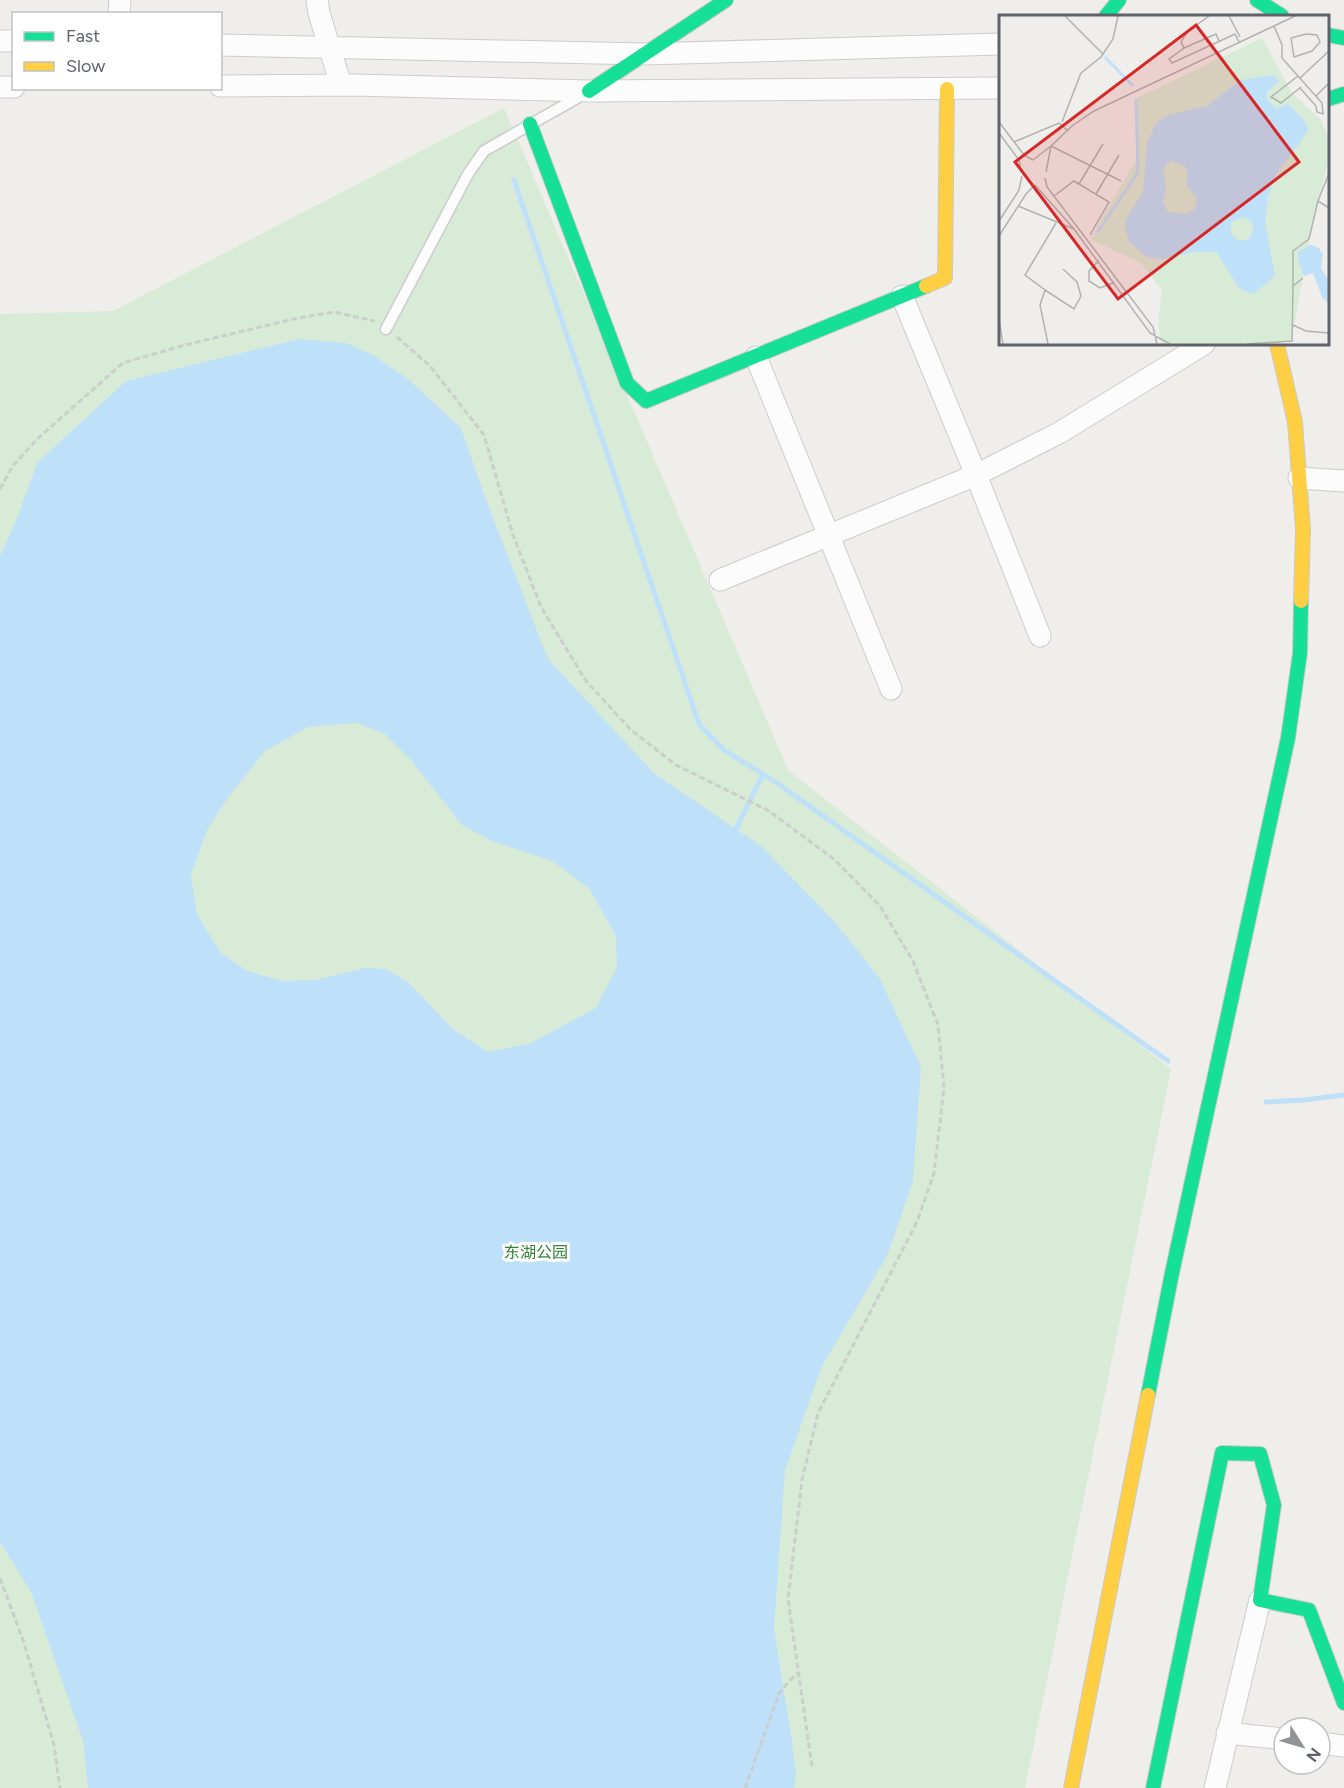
<svg xmlns="http://www.w3.org/2000/svg" width="1344" height="1788" viewBox="0 0 1344 1788" font-family="Figtree,'Noto Sans SC',sans-serif">
<style>
.green{fill:#d8ebd6}
.water{fill:#bfe0f9;fill-rule:evenodd}
.lines{fill:none;stroke-linecap:round;stroke-linejoin:round}
.stream{stroke:#bfe0f9;stroke-width:5}
.lane-casing{stroke:#cbcccc;stroke-width:13}
.street-casing{stroke:#cbcccc;stroke-width:23}
.fast-casing{stroke:#cacacb;stroke-width:16}
.slow-casing{stroke:#cacacb;stroke-width:16}
.path{stroke:#cacfcc;stroke-width:3;stroke-dasharray:6 3;stroke-linecap:butt}
.lane{stroke:#fdfcfc;stroke-width:10}
.street{stroke:#fdfcfc;stroke-width:21}
.fast{stroke:#16e098;stroke-width:14}
.slow{stroke:#ffcf43;stroke-width:14}
.labels{text-anchor:middle;dominant-baseline:central;stroke-width:6;stroke-linejoin:round;paint-order:stroke}
.park-label{font-size:16px;fill:#348238;stroke:#fff}
.inset-river{fill:none;stroke:#bfe0f9;stroke-width:3}
.inset-road{fill:none;stroke:#b1b2b2;stroke-width:1.5}
.view{fill:#d62828;fill-opacity:0.15;stroke:#d62828;stroke-width:3}
.inset-edge{fill:none;stroke:#5f6368;stroke-width:3}
</style>
<rect width="100%" height="100%" fill="#efeeea"/>
<path class="green" d="M504,108L788,770L1171,1069L1025,1788H0V314L113,311Z"/>
<path class="water" d="M299,339L346,343L373,355L408,379L461,428L485,497L548,659L655,774L761,846L835,922L880,979L921,1067L913,1181L887,1256L821,1368L785,1471L774,1629L792,1741L796,1776L794,1788H88L83,1741L31,1592L0,1542V556L16,521L37,463L126,381ZM357,723L385,734L410,759L462,825L492,841L552,861L589,888L616,936L617,967L596,1008L529,1044L488,1052L453,1029L409,983L386,969L365,968L315,980L282,981L247,971L220,952L197,914L191,875L207,830L227,799L265,751L308,727Z"/>
<g class="lines">
<path class="stream" d="M514,180L699,724L724,750L774,781L1168,1061
M736,829L763,774
M1266,1102L1304,1100L1344,1095"/>
<g class="lane-casing">
<path id="lane" d="M386,329L468,174L484,151L584,94"/>
</g>
<g class="street-casing">
<path id="street" d="M317,0L319,13L341,85
M119,14L120,0
M0,41H14
M220,45L644,54L1000,44
M220,86L355,85L589,91L1000,88
M0,87H14
M902,296L976,475L1040,636
M756,357L891,689
M1299,478L1344,481
M720,580L976,475L1059,433L1204,344
M1227,1733L1284,1739
M1320,1743L1344,1746
M1215,1788L1260,1600"/>
</g>
<g class="fast-casing">
<path id="fast" d="M1257,0L1282,16
M1106,16L1119,0
M1328,35L1344,38
M589,91L726,0
M1328,99L1344,94
M530,124L627,383L646,401L926,286
M1148,1395L1172,1273L1288,738L1300,653L1301,601
M1153,1788L1222,1453L1260,1454L1274,1505L1260,1600L1309,1610L1344,1703"/>
</g>
<g class="slow-casing">
<path id="slow" d="M926,286L945,278L947,89
M1277,344L1295,422L1303,529L1301,601
M1071,1788L1148,1395"/>
</g>
<path class="path" d="M397,337L430,366L484,435L513,535L541,607L586,681L631,730L676,765L769,811L835,860L880,906L913,961L938,1025L944,1088L934,1173L917,1222L818,1413L802,1480L788,1599L812,1767
M0,489L12,467L37,439L123,363L185,345L298,318L334,312L375,321
M0,1578L24,1643L54,1745L60,1788
M745,1788L779,1694L789,1681L798,1673"/>
<use href="#lane" class="lane"/>
<use href="#street" class="street"/>
<use href="#fast" class="fast"/>
<use href="#slow" class="slow"/>
</g>
<g class="labels">
<g class="park-label">
<text x="536" y="1252">东湖公园</text>
</g>
</g>
<g transform="translate(999 15)">
<rect width="330" height="330" fill="#efeeea"/>
<path d="M263,23L293,78L322,105L330,124V144L311,219L293,324L276,329H162L159,306L163,275L142,248L91,224L137,145L138,83Z" fill="#d8ebd6"/>
<path d="M274,60L280,66L268,77V85L278,94L289,88L308,109L309,116L278,158L269,182L266,207L276,261L255,279L241,274L217,237H194L163,244L148,242L130,227L126,213L127,204L144,177L148,128L157,108L169,100L208,91L242,65ZM175,146L188,153V170L198,184L196,194L187,199L169,197L164,188L167,173L164,156L167,149ZM245,202L254,208L253,219L250,224L240,226L232,219V207ZM311,230L319,232L324,239L322,254L330,265V289L323,282L314,258L305,261L300,248L299,237Z" fill="#bfe0f9" fill-rule="evenodd"/>
<path class="inset-river" d="M106,42L134,71M98,218L139,157L137,84"/>
<path class="inset-road" d="M66,1L104,39M210,1L188,17L182,27L185,33L170,44L173,48L236,19L240,27M230,1L241,22M275,11L283,30V43L323,88L324,99L318,97L317,91L301,73M307,19L318,20L321,27L313,36L295,42L292,23ZM185,33L217,19L220,26M299,61L272,82L282,88L302,72M301,63L330,36M317,81L330,68M0,107L25,140L34,145M63,107L82,58L102,42L114,24L119,1M0,118L20,145L22,156M15,127L60,108L68,115M52,131L122,166M52,131L73,111L95,96L296,1M34,145L52,131L47,157M330,158L319,186L330,193M46,163L48,172L154,312L158,329M80,169L104,129M36,170L75,214L151,318L171,329M97,179L120,140M55,181L75,166L110,187L91,220M19,191L75,214M0,206L20,175L23,161M0,221L27,179L36,170M100,245L90,256V266L101,273L114,268M294,271V236L310,224L319,186M46,275L75,294L82,281L78,267L64,254M0,305L4,329M294,310L307,316L330,318M49,329L41,290L46,275L26,260L57,208M248,329L293,326L294,271L304,263"/>
<path class="view" d="M197,10L300,147L119,284L16,147Z"/>
<rect width="330" height="330" class="inset-edge"/>
</g>
<rect x="12" y="12" width="210" height="78" fill="#ffffff" stroke="#bfc1c3" stroke-width="1.5"/>
<rect x="24" y="32" width="30" height="9" fill="#16e098" stroke="#bfc1c3" stroke-width="1.5"/>
<text x="66" y="42" font-size="18" fill="#5f6368">Fast</text>
<rect x="24" y="62" width="30" height="9" fill="#ffcf43" stroke="#bfc1c3" stroke-width="1.5"/>
<text x="66" y="72" font-size="18" fill="#5f6368">Slow</text>
<g transform="translate(1302 1746) rotate(127)"><circle r="28" fill="#ffffff" stroke="#bfc1c3" stroke-width="1.5"/>
<path d="M0-4.5L10 22L0 15L-10 22Z" fill="#919496"/>
<text y="-9" font-size="16" font-weight="bold" text-anchor="middle" fill="#5f6368">N</text>
</g>
</svg>
